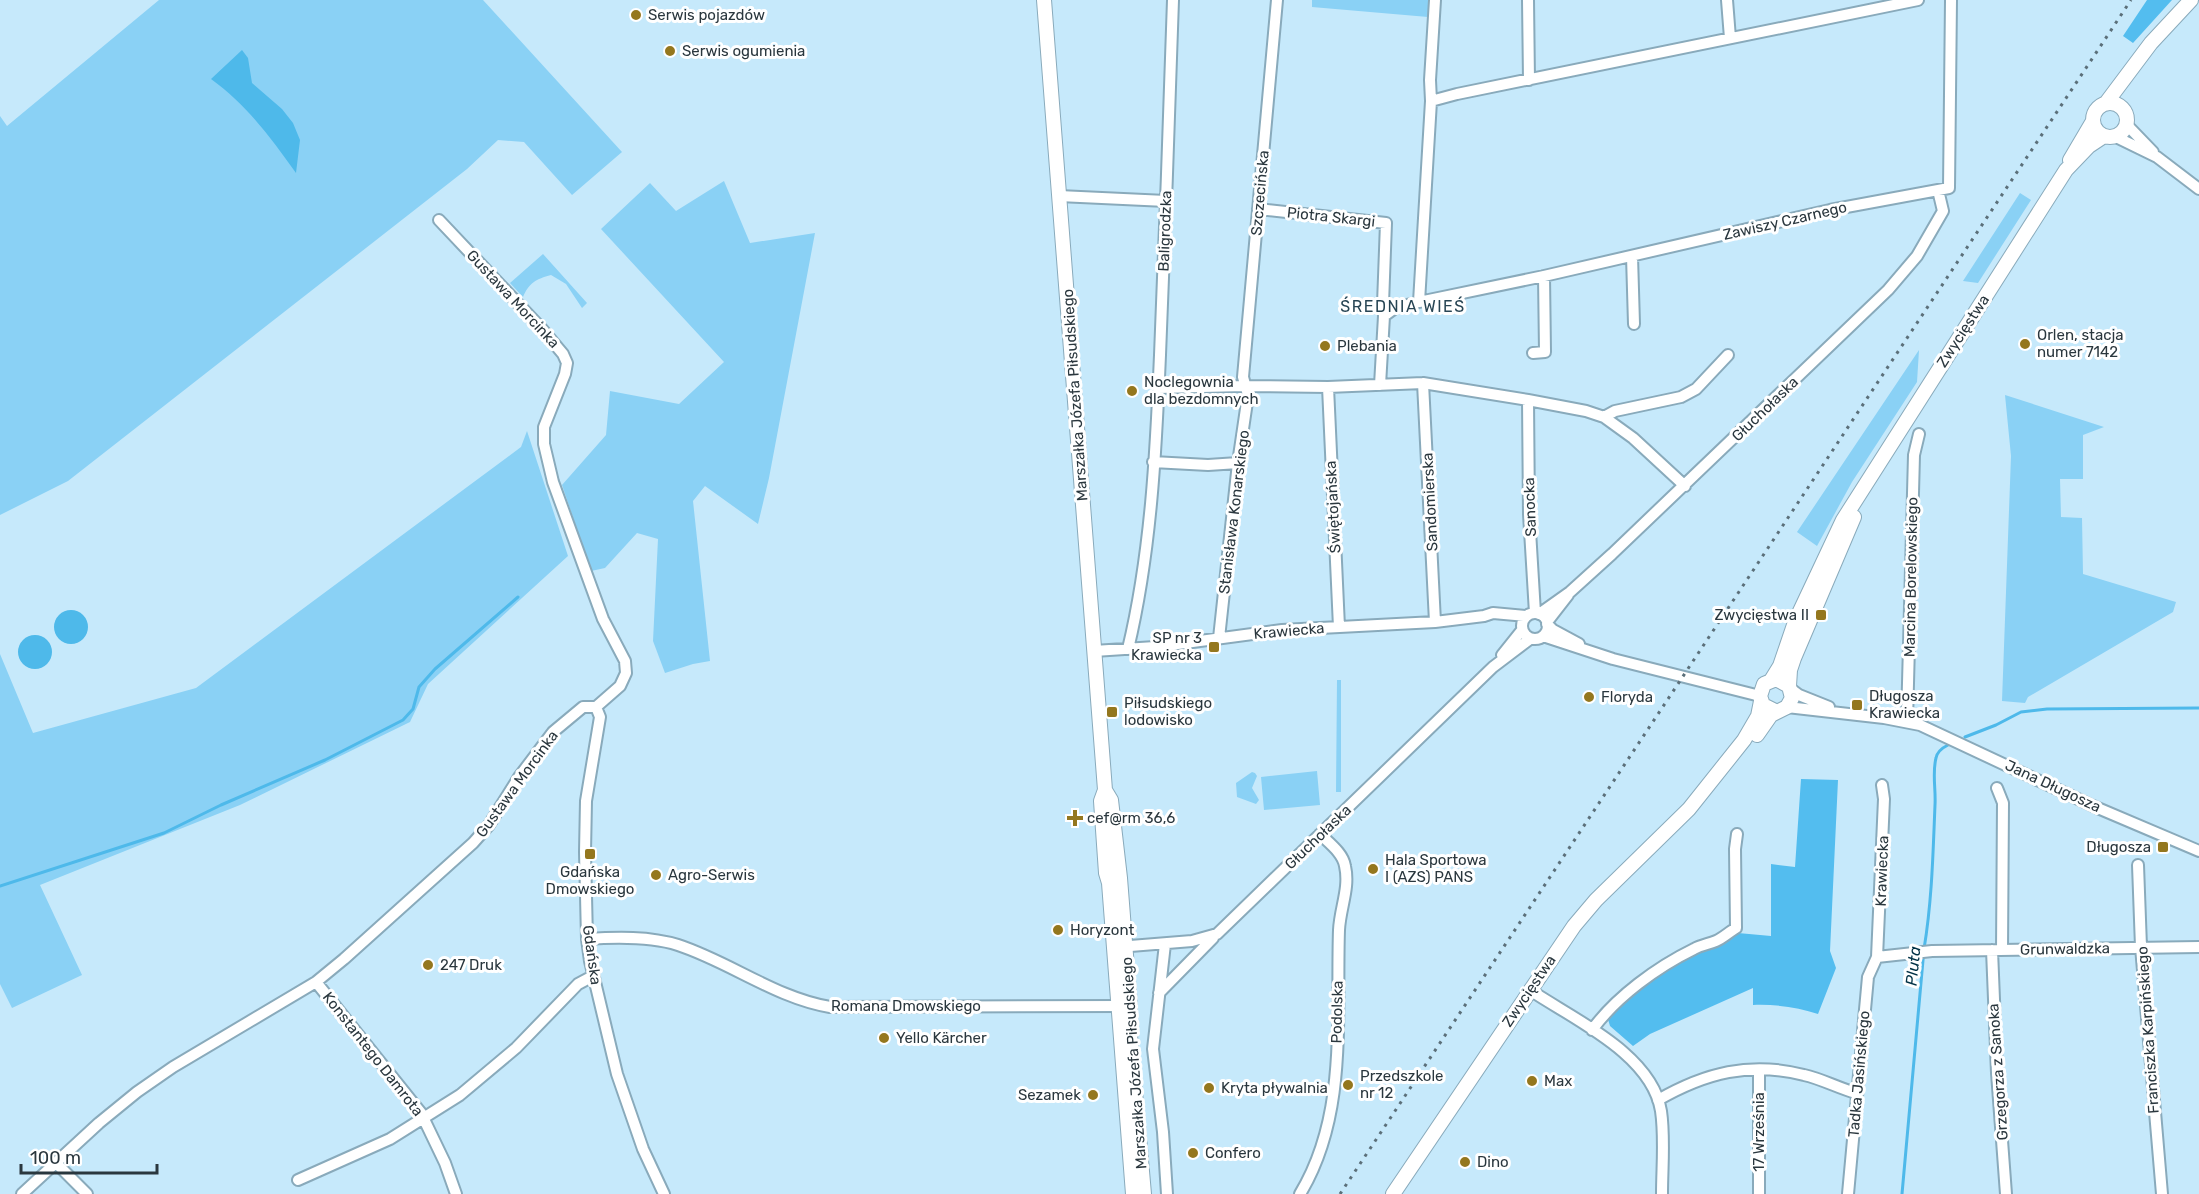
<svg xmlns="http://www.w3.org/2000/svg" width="2199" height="1194" viewBox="0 0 2199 1194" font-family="Rubik,sans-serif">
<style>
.green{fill:#8ad1f5}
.forest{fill:#53bdef}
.water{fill:#4eb9ea}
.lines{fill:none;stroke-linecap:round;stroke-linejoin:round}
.stream{stroke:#4eb9ea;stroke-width:3}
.minor-casing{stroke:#89aabb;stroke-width:14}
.major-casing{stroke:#89aabb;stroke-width:16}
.minor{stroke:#fff;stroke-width:10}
.major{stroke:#fff;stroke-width:14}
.rail{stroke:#5b6f79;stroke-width:3;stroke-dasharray:3 6;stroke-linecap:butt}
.poi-dot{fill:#94771e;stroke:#fff;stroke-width:2}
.labels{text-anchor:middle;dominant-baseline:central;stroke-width:6;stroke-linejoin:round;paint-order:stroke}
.poi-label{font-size:15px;fill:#2a373e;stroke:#fff;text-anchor:start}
.street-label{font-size:15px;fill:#2a373e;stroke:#fff}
.neighbourhood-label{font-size:16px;letter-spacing:1.5px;fill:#274554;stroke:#fff}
.water-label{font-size:16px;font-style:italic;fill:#003145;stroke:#fff}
</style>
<rect width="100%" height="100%" fill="#c6e9fb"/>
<path class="green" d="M159,0H483L622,152L572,195L524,142L498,140L467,169L68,481L0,515V116L7,126Z
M1312,0H1430L1428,17L1312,7Z
M724,181L750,243L815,233L769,478L758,524L705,486L693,501L710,661L693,664L665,673L653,641L658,539L637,533L605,568L591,571L562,485L606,435L610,391L679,404L724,362L601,229L650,183L676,211Z
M2020,193L2031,200L1978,283L1963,281Z
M543,254L587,303L582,308L566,284L551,275C536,279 529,283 523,297L510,283Z
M1919,350L1917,382L1852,482L1817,546L1797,532Z
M2005,395L2104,427L2083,435V479H2060L2061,517L2082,518L2083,574L2176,602L2173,612L2028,697L2025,703L2002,701L2011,456Z
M527,431L568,556L428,684L410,722L240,805L40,885L82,975L12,1008L0,984V654L33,733L196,688L521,447Z
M1337,680H1341V792H1336Z
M1317,771L1320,805L1264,810L1261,777Z
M1252,772L1255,773L1257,776L1252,788L1259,800L1256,804L1237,797L1236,783Z"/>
<path class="forest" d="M2147,0H2172L2133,43L2123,36Z
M1801,779L1838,780L1830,951L1836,968L1818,1014C1798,1007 1773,1004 1753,1005V988L1650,1034L1633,1046L1610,1026L1607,1016L1625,998L1672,965L1701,951L1738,933L1771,936V864L1795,867Z"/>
<path class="water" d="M242,50L248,58L252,83L282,109L293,123L300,140L296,173C271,138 246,104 211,79Z
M54 627a17 17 0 1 1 34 0a17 17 0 1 1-34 0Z
M18 652a17 17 0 1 1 34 0a17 17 0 1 1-34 0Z"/>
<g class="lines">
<path class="stream" d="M1965,737L1996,725L2021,712L2047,709L2199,708
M0,886L164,833L221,805L325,760L403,720L413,709L419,687L435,669L518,597
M1902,1194L1924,949C1932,901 1933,853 1935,805C1936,789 1932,773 1936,758C1937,752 1942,748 1948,745"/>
<g class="minor-casing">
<path id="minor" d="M1528,0L1529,80
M1727,0L1730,38
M1431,101L1457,94L1918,0
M2126,124L2153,152
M2114,136L2157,157L2199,189
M1059,196L1166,201
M1258,209L1386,223L1383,304L1384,316L1380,385
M439,220L542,329L563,354L567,363L565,374L544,427V444L553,482L603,619L625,661L626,673L620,686L596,707
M1632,256L1634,324
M1419,302L1431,101L1430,80L1435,0
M1384,316L1395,308L1419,302L1544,276L1830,210L1949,188L1951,0
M1533,353L1545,352L1544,276
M1423,383L1435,622
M1328,387L1339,627
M1158,388L1245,386L1328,387L1423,383L1528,400L1586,411L1604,417L1633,438L1685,486
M1528,400L1529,514L1535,613
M1604,417L1615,411L1681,397L1696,389L1728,355
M1153,462L1208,465L1238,463
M1522 626a13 13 0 1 1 26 0a13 13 0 1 1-26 0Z
M1539,614L1570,592L1612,554L1888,290L1917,256L1943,211L1938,190
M1547,622L1568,595
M1547,624L1553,630L1579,644
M1543,636L1613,659L1760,696
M1219,638L1238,463L1248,395L1243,377L1277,0
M1128,649C1151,553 1156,452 1160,355C1165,237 1169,118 1173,0
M1094,651L1155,647L1282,630L1435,622L1484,616L1493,613L1527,616
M1502,655L1522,630
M1791,689L1799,695L1829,707
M596,707L600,717L586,801L585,852L587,939L590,961L617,1074L643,1149L664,1194
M1787,707L1884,718L1920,725L2093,806L2199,851
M1907,721L1914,455L1919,434
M1997,788L2003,803L2002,950
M2138,865L2141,947L2162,1194
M587,939C616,937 650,936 678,945C730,962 776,998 830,1007L1125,1006
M1165,944L1153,1049L1163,1132L1167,1194
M1118,947L1192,941L1217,934L1493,667L1530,639
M1992,950L1997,1073L2006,1194
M1877,957L1932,951L2199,947
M316,982L421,1113L445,1163L456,1194
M1530,990C1573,1019 1652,1054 1661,1111C1665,1138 1662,1167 1662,1194
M1159,993L1213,938
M1592,1030C1616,997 1657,967 1694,949C1701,945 1709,944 1716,941C1723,938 1729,932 1736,928L1735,849L1737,834
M1658,1100C1705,1073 1750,1061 1804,1075C1822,1079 1838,1088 1856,1093
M56,1163L87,1194
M298,1180L390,1139L460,1095L516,1048L578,984L593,976
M22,1194L99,1123L137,1092L173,1067L316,982L344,959L473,843L489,825L519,777L553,732L583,707H596
M1300,1194C1348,1115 1336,1018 1339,930C1340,908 1350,888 1345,866C1343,853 1329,843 1320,834
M1759,1194V1070
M1848,1194L1868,977L1877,957L1884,799L1882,785"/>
</g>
<g class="major-casing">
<path id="major" d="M1044,0L1105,790L1101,801L1106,873L1109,883L1133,1194
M2106,103L2151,43L2191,0
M2093 120a17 17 0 1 1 34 0a17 17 0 1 1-34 0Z
M2070,160L2093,121
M1772,679L1780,666L1795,622L1843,520L2066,170L2089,146L2104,136
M1789,686L1790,670L1794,658L1854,517
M1757,735L1771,715L1787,707L1792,698L1789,686L1776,679L1764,684L1760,696L1763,705L1775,711
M1105,790L1111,800L1120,878L1130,1006V1035L1144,1194
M1393,1194L1574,926L1596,900L1689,809L1744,740L1758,716L1761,701"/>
</g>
<use href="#minor" class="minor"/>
<use href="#major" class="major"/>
<path class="rail" d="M1340,1194L2131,0"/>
</g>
<g class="poi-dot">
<circle cx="636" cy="15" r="6"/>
<circle cx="670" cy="51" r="6"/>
<circle cx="2025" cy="344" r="6"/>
<circle cx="1325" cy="346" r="6"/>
<circle cx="1132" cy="391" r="6"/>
<rect x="1815" y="609" width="12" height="12" rx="3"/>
<rect x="1208" y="641" width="12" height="12" rx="3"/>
<circle cx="1589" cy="697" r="6"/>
<rect x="1851" y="699" width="12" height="12" rx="3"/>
<rect x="1106" y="706" width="12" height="12" rx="3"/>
<path d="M1072 809h6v6h6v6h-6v6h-6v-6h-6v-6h6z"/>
<rect x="2157" y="841" width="12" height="12" rx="3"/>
<rect x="584" y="848" width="12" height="12" rx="3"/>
<circle cx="1373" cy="869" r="6"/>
<circle cx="656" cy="875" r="6"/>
<circle cx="1058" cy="930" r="6"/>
<circle cx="428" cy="965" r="6"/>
<circle cx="884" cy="1038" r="6"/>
<circle cx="1532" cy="1081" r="6"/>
<circle cx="1348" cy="1085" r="6"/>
<circle cx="1209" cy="1088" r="6"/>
<circle cx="1093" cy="1095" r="6"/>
<circle cx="1193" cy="1153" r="6"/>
<circle cx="1465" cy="1162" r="6"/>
</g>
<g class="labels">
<g class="poi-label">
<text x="648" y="15">Serwis pojazdów</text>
<text x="682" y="51">Serwis ogumienia</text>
<text x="2037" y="335">Orlen, stacja<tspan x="2037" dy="17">numer 7142</tspan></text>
<text x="1337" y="346">Plebania</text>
<text x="1144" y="382">Noclegownia<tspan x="1144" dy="17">dla bezdomnych</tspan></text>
<text x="1809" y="615" text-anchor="end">Zwycięstwa II</text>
<text x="1202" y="638" text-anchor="end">SP nr 3<tspan x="1202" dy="17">Krawiecka</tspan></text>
<text x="1869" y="696">Długosza<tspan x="1869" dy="17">Krawiecka</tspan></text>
<text x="1601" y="697">Floryda</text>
<text x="1124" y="703">Piłsudskiego<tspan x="1124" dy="17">lodowisko</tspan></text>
<text x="1087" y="818">cef@rm 36,6</text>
<text x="2151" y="847" text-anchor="end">Długosza</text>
<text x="1385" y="860">Hala Sportowa<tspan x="1385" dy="17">I (AZS) PANS</tspan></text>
<text x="590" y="872" text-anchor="middle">Gdańska<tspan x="590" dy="17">Dmowskiego</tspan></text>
<text x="668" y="875">Agro-Serwis</text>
<text x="1070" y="930">Horyzont</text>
<text x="440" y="965">247 Druk</text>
<text x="896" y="1038">Yello Kärcher</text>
<text x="1360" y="1076">Przedszkole<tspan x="1360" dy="17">nr 12</tspan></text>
<text x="1544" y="1081">Max</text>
<text x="1221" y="1088">Kryta pływalnia</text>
<text x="1081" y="1095" text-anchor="end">Sezamek</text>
<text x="1205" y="1153">Confero</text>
<text x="1477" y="1162">Dino</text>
</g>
<g class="street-label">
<text transform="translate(1260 193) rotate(-85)">Szczecińska</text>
<text transform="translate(1331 217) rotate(6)">Piotra Skargi</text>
<text transform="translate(1785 221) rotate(-13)">Zawiszy Czarnego</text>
<text transform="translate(1165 231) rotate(-88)">Baligrodzka</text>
<text transform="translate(513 299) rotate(47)">Gustawa Morcinka</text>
<text transform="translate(1963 331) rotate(-57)">Zwycięstwa</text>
<text transform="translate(1075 395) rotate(-94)">Marszałka Józefa Piłsudskiego</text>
<text transform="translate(1765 409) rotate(-44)">Głuchołaska</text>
<text transform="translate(1430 502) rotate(-93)">Sandomierska</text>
<text transform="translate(1333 507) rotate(-93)">Świętojańska</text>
<text transform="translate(1530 507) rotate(-92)">Sanocka</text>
<text transform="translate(1234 512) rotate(-83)">Stanisława Konarskiego</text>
<text transform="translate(1911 577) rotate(-89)">Marcina Borelowskiego</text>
<text transform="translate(1289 631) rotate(-5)">Krawiecka</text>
<text transform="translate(517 784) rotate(-54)">Gustawa Morcinka</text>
<text transform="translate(2053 786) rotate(25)">Jana Długosza</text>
<text transform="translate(1318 837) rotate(-44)">Głuchołaska</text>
<text transform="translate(1882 871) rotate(-88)">Krawiecka</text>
<text transform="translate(2065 949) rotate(-1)">Grunwaldzka</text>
<text transform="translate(592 955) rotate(82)">Gdańska</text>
<text transform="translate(1529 991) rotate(-56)">Zwycięstwa</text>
<text x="906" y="1006">Romana Dmowskiego</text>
<text transform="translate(1337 1012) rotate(-89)">Podolska</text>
<text transform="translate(2148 1030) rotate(-94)">Franciszka Karpińskiego</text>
<text transform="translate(373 1054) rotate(52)">Konstantego Damrota</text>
<text transform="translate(1134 1063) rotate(-94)">Marszałka Józefa Piłsudskiego</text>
<text transform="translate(1998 1072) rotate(-94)">Grzegorza z Sanoka</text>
<text transform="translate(1859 1074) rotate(-85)">Tadka Jasińskiego</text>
<text transform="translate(1759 1132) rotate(-90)">17 Września</text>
</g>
<g class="neighbourhood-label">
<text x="1403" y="306">ŚREDNIA WIEŚ</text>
</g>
<g class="water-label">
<text transform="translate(1913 966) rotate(-84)">Pluta</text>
</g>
</g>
<path d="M21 1164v9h136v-9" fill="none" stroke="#2a373e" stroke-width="3"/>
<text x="30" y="1164" font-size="18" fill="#2a373e" stroke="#ffffff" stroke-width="4.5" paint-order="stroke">100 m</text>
</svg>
